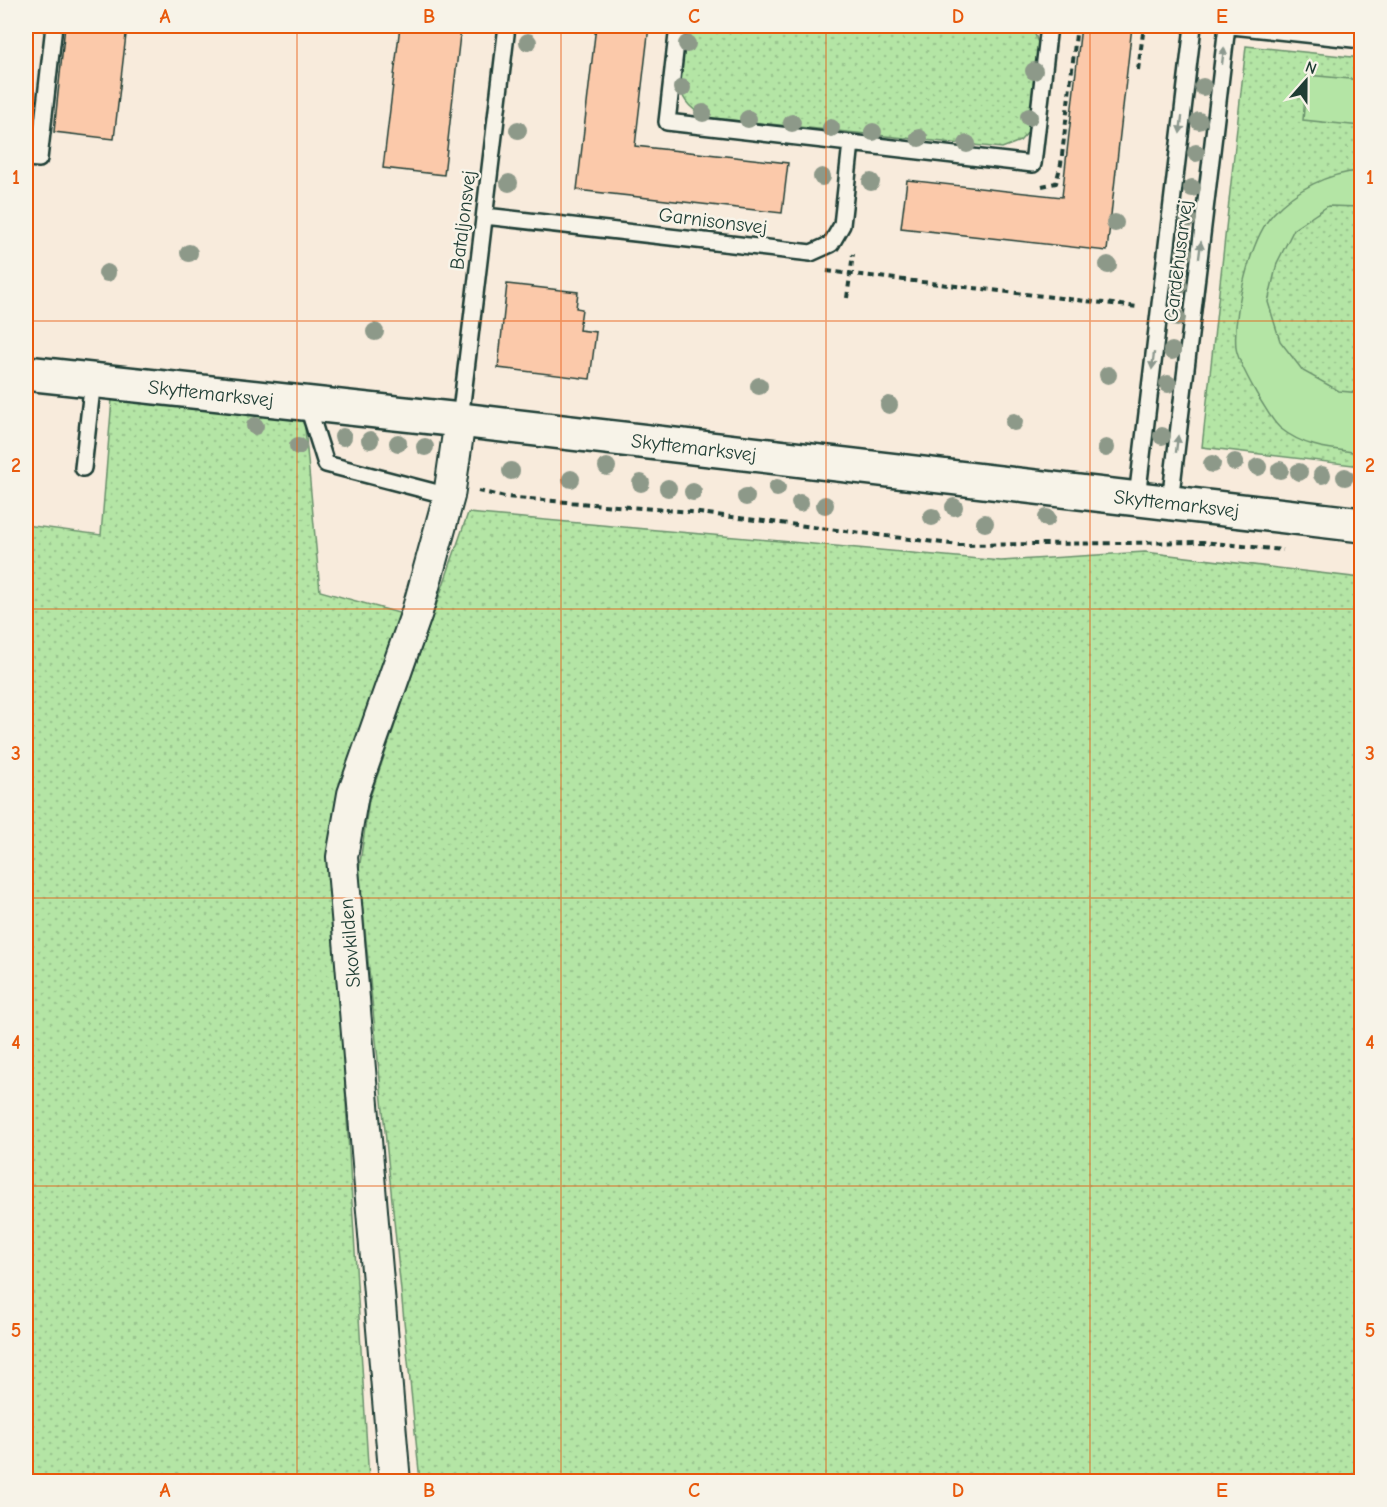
<svg xmlns="http://www.w3.org/2000/svg" width="1387" height="1507" viewBox="0 0 1387 1507" font-family="'Comic Neue',sans-serif">
<style>
.grass{fill:url(#grass-dots);stroke:#6a916c;stroke-width:1.5}
.garden{fill:#b4e5a5;stroke:#6a916c;stroke-width:1.5}
.building{fill:#fbc9aa;stroke:#1f3d34;stroke-width:1.5}
.lines{fill:none;stroke-linecap:round;stroke-linejoin:round}
.lane-casing{stroke:#1f3d34;stroke-width:20}
.street-casing{stroke:#1f3d34;stroke-width:34}
.secondary-casing{stroke:#1f3d34;stroke-width:38}
.path{stroke:#1f3d34;stroke-width:4;stroke-dasharray:6 4.5;stroke-linecap:butt}
.lane{stroke:#f7f3e8;stroke-width:15}
.street{stroke:#f7f3e8;stroke-width:30}
.secondary{stroke:#f7f3e8;stroke-width:33}
.tree{fill:#8d9989}
.oneway{fill:#8b988e}
.grid{fill:none;stroke:#e8590c;stroke-width:1.5;stroke-opacity:0.55}
.labels{text-anchor:middle;dominant-baseline:central;stroke-width:5;stroke-linejoin:round;paint-order:stroke}
.street-label{font-size:20px;fill:#1f3d34;stroke:#f7f3e8}
.neatline{fill:none;stroke:#e8590c;stroke-width:2}
.grid-label{font-size:20px;text-anchor:middle;font-weight:bold;fill:#e8590c}
</style>
<defs>
<pattern id="grass-dots" width="8" height="8" patternUnits="userSpaceOnUse" patternTransform="scale(1.5)"><rect width="8" height="8" fill="#b4e5a5"/><path d="M2 2h.1M6 6h.1" fill="none" stroke="#9ac58f" stroke-width="1.8" stroke-linecap="round"/></pattern>
</defs>
<rect width="100%" height="100%" fill="#f8ebdc"/>
<filter id="ink" filterUnits="userSpaceOnUse"><feTurbulence type="fractalNoise" baseFrequency=".0167" numOctaves="2"/><feDisplacementMap in="SourceGraphic" scale="12" xChannelSelector="R" yChannelSelector="G"/><feConvolveMatrix kernelMatrix="1 2 1 2 8 2 1 2 1" color-interpolation-filters="sRGB"/></filter>
<g filter="url(#ink)">
<path class="grass" d="M688,26H1025L1034,31L1039,46L1030,130L1020,141L1002,148L710,118C664,102 682,63 688,26Z
M1246,46L1361,58V466L1202,447Z
M112,399L304,417L320,591L406,615L331,857L369,1481L26,1482V525L101,535Z
M468,513L1001,561L1145,552L1361,578V1481H420L359,870L369,800Z"/>
<path class="garden" d="M1307,75L1361,80V126L1303,120Z
M1361,171V207L1328,206L1294,229L1277,263L1268,302L1280,341L1303,371L1339,391L1361,393V453C1331,449 1305,448 1280,428C1272,421 1265,407 1259,398C1252,385 1238,362 1236,348C1233,314 1250,239 1273,214C1296,189 1328,173 1361,171Z"/>
<path class="building" d="M65,26H127L114,139L54,132Z
M400,26H461L444,175L383,168Z
M596,26H649L635,146L788,163L782,213L577,190Z
M1081,26H1132L1107,251L901,228L907,180L1062,197Z
M507,284L578,292L576,308L582,309L579,330L596,332L590,379L498,368Z"/>
<g class="lines">
<g class="lane-casing">
<path id="lane" d="M678,26L667,122L1033,164L1049,26
M1232,26L1362,40
M26,158L39,159L54,26
M485,216L811,253L831,244L842,225L851,143
M307,404L326,464L449,496
M460,420L507,26
M83,468L93,380
M1137,498L1193,26
M1170,502L1227,26"/>
</g>
<g class="street-casing">
<path id="street" d="M395,1482L342,857L353,794L417,612L449,496L460,420"/>
</g>
<g class="secondary-casing">
<g id="secondary">
<path id="s1" d="M26,373L460,420L1362,525"/>
</g>
</g>
<path class="path" d="M1138,70L1144,26
M1042,186L1056,183L1061,164L1077,26
M827,271L1138,307
M847,298L853,254
M478,491L505,497L691,512L959,545L1203,542L1283,550"/>
<use href="#lane" class="lane"/>
<use href="#street" class="street"/>
<use href="#secondary" class="secondary"/>
</g>
<g class="tree">
<circle cx="528" cy="42" r="9"/>
<circle cx="687" cy="44" r="9"/>
<circle cx="1034" cy="71" r="9"/>
<circle cx="1203" cy="87" r="9"/>
<circle cx="682" cy="88" r="9"/>
<circle cx="703" cy="113" r="9"/>
<circle cx="1029" cy="117" r="9"/>
<circle cx="748" cy="119" r="9"/>
<circle cx="1199" cy="121" r="9"/>
<circle cx="792" cy="123" r="9"/>
<circle cx="831" cy="128" r="9"/>
<circle cx="518" cy="130" r="9"/>
<circle cx="873" cy="132" r="9"/>
<circle cx="919" cy="138" r="9"/>
<circle cx="967" cy="144" r="9"/>
<circle cx="1196" cy="153" r="9"/>
<circle cx="822" cy="177" r="9"/>
<circle cx="871" cy="182" r="9"/>
<circle cx="509" cy="183" r="9"/>
<circle cx="1192" cy="188" r="9"/>
<circle cx="1188" cy="219" r="9"/>
<circle cx="1115" cy="223" r="9"/>
<circle cx="189" cy="253" r="9"/>
<circle cx="1184" cy="253" r="9"/>
<circle cx="1108" cy="265" r="9"/>
<circle cx="107" cy="273" r="9"/>
<circle cx="1179" cy="286" r="9"/>
<circle cx="1177" cy="318" r="9"/>
<circle cx="375" cy="332" r="9"/>
<circle cx="1172" cy="351" r="9"/>
<circle cx="1108" cy="375" r="9"/>
<circle cx="1168" cy="384" r="9"/>
<circle cx="759" cy="386" r="9"/>
<circle cx="889" cy="405" r="9"/>
<circle cx="1014" cy="422" r="9"/>
<circle cx="255" cy="426" r="9"/>
<circle cx="1162" cy="436" r="9"/>
<circle cx="343" cy="437" r="9"/>
<circle cx="370" cy="440" r="9"/>
<circle cx="398" cy="443" r="9"/>
<circle cx="298" cy="446" r="9"/>
<circle cx="425" cy="447" r="9"/>
<circle cx="1106" cy="448" r="9"/>
<circle cx="1235" cy="462" r="9"/>
<circle cx="1212" cy="464" r="9"/>
<circle cx="607" cy="467" r="9"/>
<circle cx="1258" cy="467" r="9"/>
<circle cx="1280" cy="470" r="9"/>
<circle cx="511" cy="471" r="9"/>
<circle cx="1299" cy="472" r="9"/>
<circle cx="1322" cy="475" r="9"/>
<circle cx="1345" cy="477" r="9"/>
<circle cx="571" cy="479" r="9"/>
<circle cx="641" cy="483" r="9"/>
<circle cx="668" cy="488" r="9"/>
<circle cx="777" cy="488" r="9"/>
<circle cx="693" cy="492" r="9"/>
<circle cx="746" cy="497" r="9"/>
<circle cx="800" cy="503" r="9"/>
<circle cx="825" cy="505" r="9"/>
<circle cx="954" cy="507" r="9"/>
<circle cx="932" cy="517" r="9"/>
<circle cx="1047" cy="518" r="9"/>
<circle cx="985" cy="523" r="9"/>
</g>
<defs><path id="oneway-solid" d="M-6-.8H1V-3.2L6.5 0L1 3.2V.8H-6Z" transform="scale(1.5)"/></defs>
<g class="oneway">
<use href="#oneway-solid" transform="translate(1223 56) rotate(-83)"/>
<use href="#oneway-solid" transform="translate(1181 125) rotate(97)"/>
<use href="#oneway-solid" transform="translate(1200 250) rotate(-83)"/>
<use href="#oneway-solid" transform="translate(1153 361) rotate(97)"/>
<use href="#oneway-solid" transform="translate(1177 444) rotate(-83)"/>
</g>
</g>
<path class="grid" d="M297,26V1482M561,26V1482M826,26V1482M1090,26V1482M26,321H1362M26,609H1362M26,898H1362M26,1186H1362"/>
<g class="labels">
<g class="street-label">
<text transform="translate(463 220) rotate(-83)">Bataljonsvej</text>
<text transform="translate(713 221) rotate(7)">Garnisonsvej</text>
<text transform="translate(1178 261) rotate(-83)">Gardehusarvej</text>
<text stroke="none"><textPath href="#s1" startOffset="186">Skyttemarksvej</textPath></text>
<text stroke="none"><textPath href="#s1" startOffset="672">Skyttemarksvej</textPath></text>
<text stroke="none"><textPath href="#s1" startOffset="1158">Skyttemarksvej</textPath></text>
<text transform="translate(350 943) rotate(-95)">Skovkilden</text>
</g>
</g>
<rect width="1387" height="1507" fill="none" stroke="#f7f3e8" stroke-width="66"/>
<g transform="translate(1306 81) rotate(21)" stroke="#f7f3e8" stroke-width="4.5" paint-order="stroke">
<path d="M0-4.5L10 22L0 15L-10 22Z" fill="#1f3d34"/>
<text y="-9" font-size="16" font-weight="bold" text-anchor="middle" fill="#1f3d34">N</text>
</g>
<rect x="33" y="33" width="1321" height="1441" class="neatline"/>
<g class="grid-label">
<text x="165" y="23">A</text>
<text x="429" y="23">B</text>
<text x="694" y="23">C</text>
<text x="958" y="23">D</text>
<text x="1222" y="23">E</text>
<text x="16" y="184">1</text>
<text x="1370" y="184">1</text>
<text x="16" y="472">2</text>
<text x="1370" y="472">2</text>
<text x="16" y="760">3</text>
<text x="1370" y="760">3</text>
<text x="16" y="1049">4</text>
<text x="1370" y="1049">4</text>
<text x="16" y="1337">5</text>
<text x="1370" y="1337">5</text>
<text x="165" y="1497">A</text>
<text x="429" y="1497">B</text>
<text x="694" y="1497">C</text>
<text x="958" y="1497">D</text>
<text x="1222" y="1497">E</text>
</g>
</svg>
